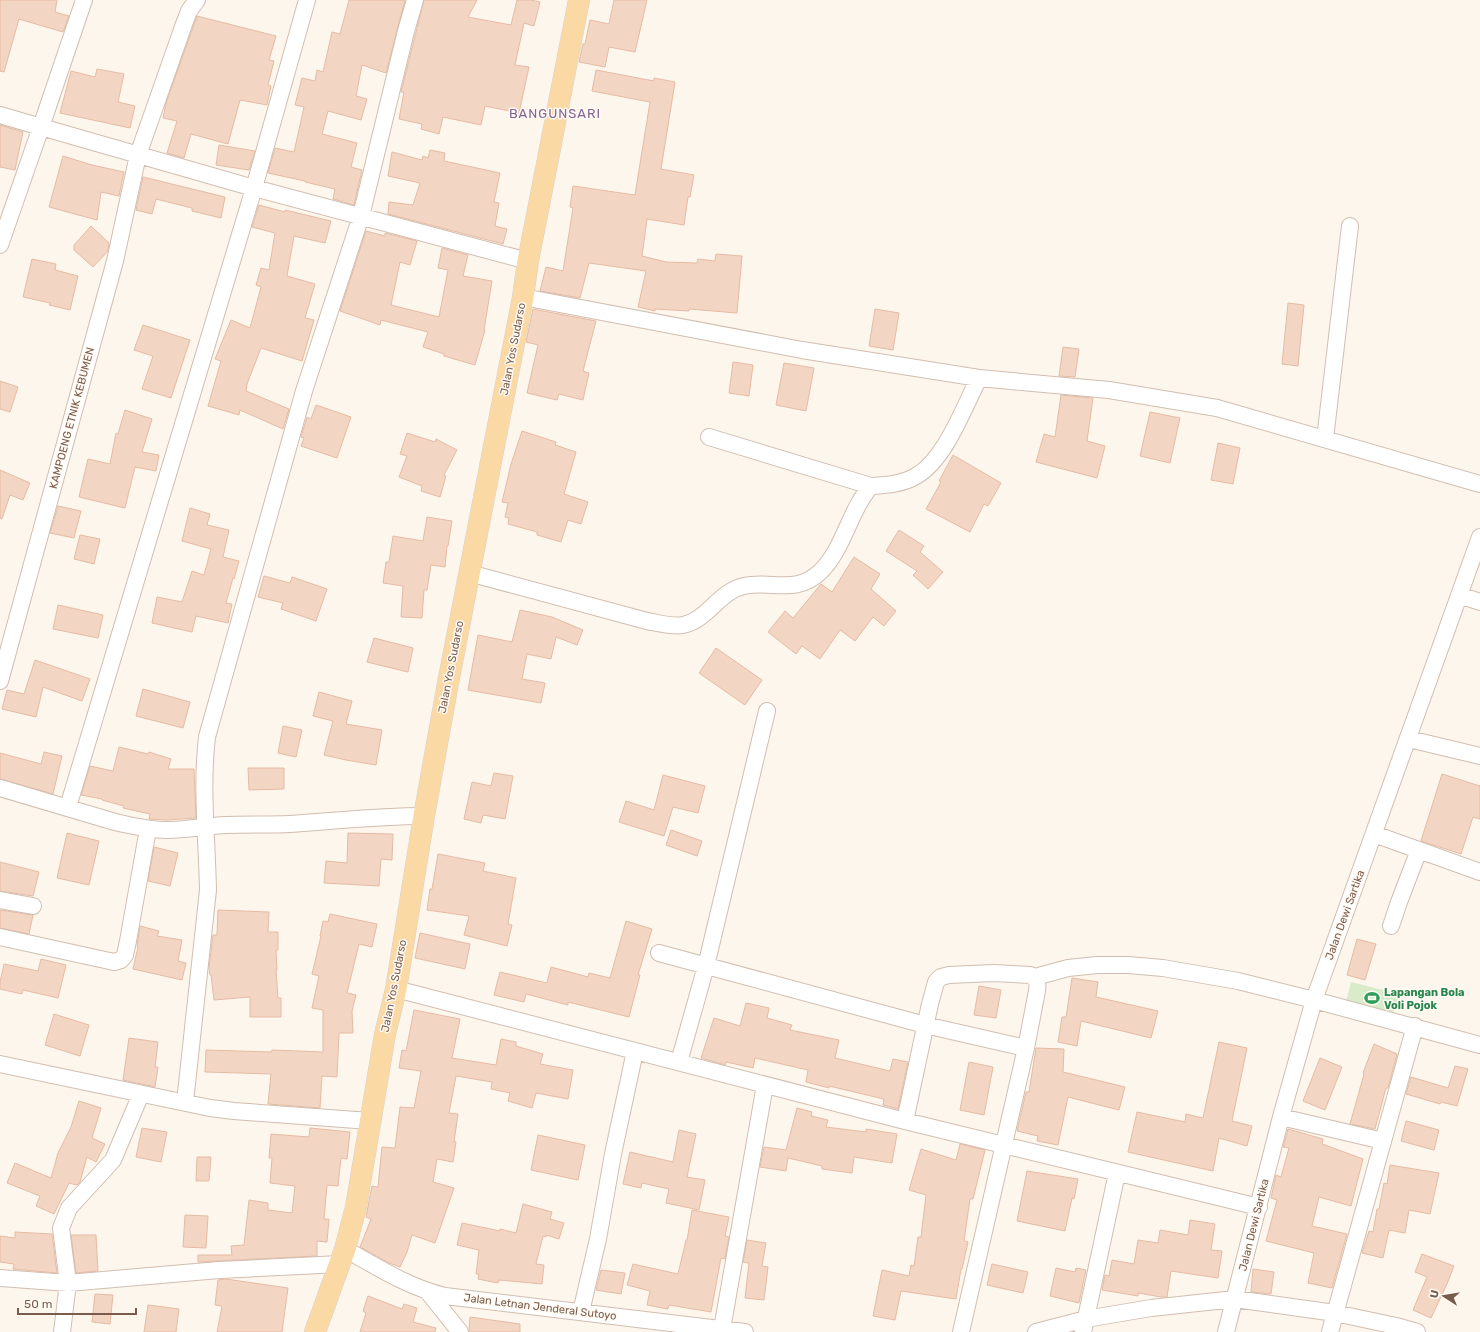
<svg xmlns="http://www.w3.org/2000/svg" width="1480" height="1332" viewBox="0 0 1480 1332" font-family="Rubik,sans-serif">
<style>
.green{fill:#d8ecc9}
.building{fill:#f3d5c3;stroke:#e6bba3}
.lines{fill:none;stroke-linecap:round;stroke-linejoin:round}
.minor-casing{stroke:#d1beb0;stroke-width:18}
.major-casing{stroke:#dad1cd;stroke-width:22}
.minor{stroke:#fff;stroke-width:16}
.major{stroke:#fbd9a5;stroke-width:21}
.labels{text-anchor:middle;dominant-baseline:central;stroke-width:3;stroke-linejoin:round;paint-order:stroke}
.street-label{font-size:11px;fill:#7a5c4d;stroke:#fffaf3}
.leisure-label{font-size:11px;font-weight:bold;fill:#27864d;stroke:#fffaf3;text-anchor:start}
.quarter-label{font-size:13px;letter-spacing:1px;fill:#846695;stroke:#fffaf3}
</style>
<rect width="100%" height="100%" fill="#fdf6ec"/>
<path class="green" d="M1351,982L1399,994L1393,1014L1346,1002Z"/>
<path class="building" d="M0,0H57L55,12L69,16L63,32L19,19L4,72L0,71Z
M349,0H405L386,73L362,65L356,96L367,99L361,120L328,111L322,134L357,143L351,167L362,170L354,205L333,199L335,189L305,182V181L268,173L275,148L294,152L304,107L295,105L302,78L315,81L317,70L323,72L332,32L340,34Z
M424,0H477L468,17L511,25L517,0H531L540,2L534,26L524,23L515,65L529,67L519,113L485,106L481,125L443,117L439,134L421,129L422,124L399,119L404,92H401Z
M614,0H647L635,52L609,47L605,67L579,62L583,44H585L590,20L609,24Z
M197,16L276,36L269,60L274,61L268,85L271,86L267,105L240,100L228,144L191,134L184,158L167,153L177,121L163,118L166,103Z
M97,69L124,74L118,102L135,106L130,128L60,113L71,71L95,77Z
M596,70L654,81V78L675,82L661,169L694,175L690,197H688L684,225L647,219L642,256L666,262L697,263L698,259L715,261L716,254L742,256L737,313L689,309V311L655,309V311L638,307L646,271L589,263L580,298L540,291L546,267L563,271L573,208L570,207L573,186L635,195L650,102L592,91Z
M0,125L23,132L15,170L0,167Z
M219,145L255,151L249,170L216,165Z
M430,150L445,153L444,161L500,173L494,202L499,203L495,226L507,229L503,244L388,214L389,202L413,205L420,183L388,176L392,152L422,160L423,156L428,158Z
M63,156L92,165L124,172L119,196L101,192L97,220L49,207Z
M143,177L225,197L221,218L192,211V208L156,199L152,214L136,210Z
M259,205L285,212V210L331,221L325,243L294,236L287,276L315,284L305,318L314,320L302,361L261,348L247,384L246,391L289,409L283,429L240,410L239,415L208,406L221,361L215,359L231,320L250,328L261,287L256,285L261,268L269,270L275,233L252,227Z
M91,226L109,243L108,251L93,267L74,250V245Z
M366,231L385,236V233L417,241L410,265L400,262L391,305L439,317L448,270L438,268L442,248L468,255L463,276L492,281L484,330H485L475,365L444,356V354L423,347L428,332L381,320L380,325L340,311Z
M32,259L56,264L55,270L78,276L70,310L49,305L50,303L23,297Z
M1288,303L1304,305L1298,366L1282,364Z
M533,309L596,321L583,371L589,373L583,400L559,394L557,400L527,393L538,345L526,342Z
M875,309L899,313L893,350L869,346Z
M143,325L190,340L171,398L142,389L153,356L134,350Z
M1063,347L1079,349L1075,377L1059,376Z
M733,362L753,365L749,396L729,393Z
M784,363L814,368L806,411L776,405Z
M0,381L18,387L10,412L0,409Z
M1061,395L1093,398L1087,441L1105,446L1097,478L1036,462L1044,434L1055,437Z
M316,405L351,417L337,458L301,446L304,438L301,437L307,417L311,419Z
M125,410L152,419L142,452L159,455L156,471L135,467L125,508L79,497L88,459L110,464L116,433L118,434Z
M1150,412L1180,418L1170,463L1140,456Z
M522,431L556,442L555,445L576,452L564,494L588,502L581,524L568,520L561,542L537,535V532L508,524L509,518L505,517L508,503L502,502L511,464Z
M407,433L435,442L436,439L457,450L444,475L446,476L440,497L421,491L422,486L399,477L407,456L400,454Z
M1218,443L1240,448L1233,484L1211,480Z
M953,455L1001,483L988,506L984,504L970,532L926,509L941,482L939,481Z
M0,470L30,483L23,500L10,495L2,519L0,518Z
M58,506L81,511L74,538L50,533Z
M190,508L210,514L207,525L229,530L223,557L239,561L234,579L233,578L226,603L232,604L228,623L196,616L192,632L152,623L157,597L182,602L192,571L204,575L211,549L182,541Z
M427,517L452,521L448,546H447L445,567L431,565L427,590H424L422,618L401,617L403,586L383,583L386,562H389L393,536L423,541Z
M899,530L924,546L920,552L943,572L928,589L913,575L917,571L886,551Z
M80,535L100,539L94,564L74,559Z
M854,557L880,574L871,589L896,611L884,626L873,617L855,641L840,630L820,659L802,646L796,654L768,632L785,611L793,618L821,584L832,592Z
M264,576L290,583L292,577L327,589L316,621L281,609L283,603L258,597Z
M58,605L103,615L98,638L53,629Z
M520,610L552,617L583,630L577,645L556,637L551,659L527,654L522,679L545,683L541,703L468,690L478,635L512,642Z
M374,638L413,648L408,672L367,662Z
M716,648L762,680L745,705L699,673Z
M35,660L90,679L82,701L43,687L36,717L2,709L7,690L24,694Z
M143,689L190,702L183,728L136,716Z
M319,692L352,701L346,724L382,730L376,765L346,760L324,755L333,721L313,716Z
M283,726L302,730L296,757L278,753Z
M119,747L148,754L149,752L171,759L168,769H194L196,818L166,820L149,819L150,814L123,808L124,806L102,800V799L81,795L90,766L113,771Z
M44,752L62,756L53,794L0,779V753L41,764Z
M248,768H284V789L249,790Z
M494,773L513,776L505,819L483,815L481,823L464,819L472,782L491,786Z
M1442,774L1480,786V819L1473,817L1461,854L1421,841Z
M663,775L705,786L698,813L673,807L664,836L619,822L626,801L654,810Z
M671,830L702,841L697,856L666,845Z
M67,833L99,841L89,885L57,878Z
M348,833L393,834L392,860L381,859L379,886L324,883L326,861L347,863Z
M154,847L178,853L170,886L148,881Z
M438,854L485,863L483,871L516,878L508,924L512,925L507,946L464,935L469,916L427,910L430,889H432Z
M0,862L39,872L33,896L0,891Z
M0,910L33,915L29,934L0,928Z
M218,910L269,912L268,932H278V950H276L277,970H276L278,998H281V1017H250V997L214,1000L211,975H210L209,968L213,935H217Z
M330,914L377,924L372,947L359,944L347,993L356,995L352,1011L353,1033H339L337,1077L322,1076L320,1108L268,1104L271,1074L205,1072L206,1050L271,1052L272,1050L323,1052V1010L312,1008L319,976L312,974L321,936H320L323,921L328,922Z
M626,921L652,929L638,975H640L629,1017L568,1002V1005L526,994L524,1002L494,995L500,972L547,983L551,967L588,977L589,973L610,978Z
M140,926L159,931L157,936L182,940L178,961L186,963L182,980L133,969L138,947L137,946Z
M420,933L470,944L465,969L415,958Z
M1357,939L1376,944L1365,980L1347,975Z
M41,959L66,965L58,998L23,990L22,994L0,989V982L4,964L38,971Z
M1072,978L1098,982L1096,997L1158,1011L1151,1038L1081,1021L1077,1046L1058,1042L1062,1017H1066Z
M979,986L1001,990L996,1018L974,1015Z
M746,1003L769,1008L767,1018L792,1025L790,1030L839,1040L835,1058L890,1071L893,1059L908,1062L898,1109L883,1105L884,1099L829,1086V1088L806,1082L808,1070L755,1058L753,1068L726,1062L725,1065L701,1058L714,1018L740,1026Z
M414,1010L460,1019L452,1058L496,1065L501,1039L516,1042V1046L543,1054L540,1064L573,1070L568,1099L536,1093L532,1108L508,1101L510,1093L491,1089L492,1082L456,1076L449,1113L458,1114L454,1142H456L453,1162L437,1159L433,1182L454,1188L435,1243L412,1235L407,1252L400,1267L389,1263L360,1247L371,1219L366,1217L372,1186L378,1187L382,1147L395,1148L400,1107L414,1108L421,1071L399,1068L402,1050L406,1051Z
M54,1014L89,1025L80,1056L45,1045Z
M129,1038L158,1042L155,1067H158L155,1087L123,1080Z
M1219,1042L1247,1048L1232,1121L1252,1126L1247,1146L1219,1138L1213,1171L1128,1152L1137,1112L1185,1122L1186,1114L1203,1118Z
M1374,1044L1397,1054L1388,1088H1386L1375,1129L1350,1124L1364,1074L1363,1073Z
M1036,1048L1064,1049L1063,1072L1125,1087L1119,1110L1068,1097L1058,1145L1037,1141L1038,1136L1017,1131L1026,1092H1029Z
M1320,1058L1342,1067L1325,1110L1303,1101Z
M969,1062L993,1067L984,1115L960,1110Z
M1455,1066L1468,1069L1457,1106L1441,1102L1440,1104L1406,1094L1411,1077L1448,1088Z
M79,1101L101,1108L92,1138L105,1144L96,1162L87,1157L80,1182L77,1185L69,1183L54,1214L36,1206L40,1196L7,1183L15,1163L51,1178L58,1153L71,1127Z
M797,1108L812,1112L811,1116L828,1120L826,1127L866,1132V1129L897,1134L892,1163L854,1157L852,1173L822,1169V1166L788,1158L786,1171L760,1167L764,1147L786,1150Z
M1406,1121L1439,1130L1434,1150L1401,1141Z
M142,1128L167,1132L161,1162L136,1157Z
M310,1128L350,1132L347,1159L341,1158L338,1186L327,1185L324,1219H329L327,1242L317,1241V1256L198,1262V1255H232L231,1246L244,1245L249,1200L268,1203V1210L292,1213L295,1186L270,1183L272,1158H269L271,1134L309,1137Z
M1288,1129L1323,1139L1322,1144L1363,1159L1351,1206L1319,1197L1312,1226L1347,1234L1332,1288L1308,1283L1314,1253L1266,1241L1277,1200L1271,1198L1276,1175L1281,1177L1289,1148L1283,1147Z
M679,1130L696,1134L687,1177L705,1180L699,1210L666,1203L669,1189L642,1183L641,1188L623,1184L630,1152L673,1162Z
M538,1135L585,1145L578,1180L531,1170Z
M960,1144L985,1150L973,1199H970L964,1241L968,1242L962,1269H961L956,1299L901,1291L895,1320L873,1316L882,1270L909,1276L911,1265L914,1266L918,1237H921L926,1195L909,1190L921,1149L956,1160Z
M197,1157H211L209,1181H196Z
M1390,1165L1439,1173L1430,1214L1409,1210L1405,1233L1389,1230L1383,1258L1362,1253L1369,1231L1373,1232L1377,1209H1379L1384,1183L1387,1184Z
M1027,1171L1078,1179L1074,1199L1072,1198L1065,1231L1017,1221Z
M523,1204L552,1212L550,1219L564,1223L559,1239L546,1235V1237L543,1236L536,1264L544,1265L542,1284L499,1280L498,1283L478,1279L479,1274H476L479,1250L457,1245L462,1223L500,1231V1229L516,1233Z
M692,1210L729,1217L725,1236L729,1237L725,1259L721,1258L711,1312L669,1305L668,1309L647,1305L650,1291L627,1285L633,1264L678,1274L686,1240H687Z
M185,1215L208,1216L206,1248L183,1247Z
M1190,1220L1215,1224L1211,1250L1222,1251L1218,1278L1171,1271L1167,1297H1161L1138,1293V1296L1102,1290L1105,1275L1109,1276L1112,1260L1134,1264L1138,1240L1158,1243L1160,1230L1188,1235Z
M15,1232L52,1234L57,1273L13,1269L14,1264L0,1262V1236L15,1238Z
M71,1235H96L98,1271L76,1273Z
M747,1240L766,1243L762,1266L768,1267L764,1300L745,1298L749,1263L743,1262Z
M1422,1254L1454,1266L1447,1284L1431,1318L1413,1310L1427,1277L1415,1272Z
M992,1264L1028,1272L1023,1293L987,1285Z
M1056,1268L1075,1272L1076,1268L1086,1270L1079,1303L1050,1296Z
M1253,1269L1274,1272L1271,1294L1251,1292Z
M601,1270L625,1273L621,1294L596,1290Z
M226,1279L288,1288L282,1332H217L222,1306L215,1305L218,1280Z
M95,1294L113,1295L110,1324L92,1322Z
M368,1296L402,1309L404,1304L417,1308L413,1322L436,1328L435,1332H360L366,1313L363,1311Z
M148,1305L179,1309L176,1332H144Z
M470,1317L520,1324V1332H469Z"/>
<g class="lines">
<g class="minor-casing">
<path id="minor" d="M0,115L41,127L84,0
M0,245L41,127L254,188L528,261
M523,297L802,350L979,378L1109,390L1217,408L1480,484
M709,437L871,486
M1325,439L1350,226
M469,573L647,621C659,623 672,627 683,625C708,620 719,591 744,586C771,580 796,595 820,572C844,549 849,511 871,486C886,485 903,484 916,476C945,460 964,407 979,378
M1459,595L1480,602
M0,681L115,261L138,155L184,24L189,11L197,0
M1409,739L1480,756
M0,788L115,822C132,826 149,830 166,830C186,830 206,826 226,825C248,824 269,825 290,824C335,821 379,816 424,816
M68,807L254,188L307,0
M1374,834L1480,872
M0,900L33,906
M1391,926L1399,902L1419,850
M0,937L114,962L121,960L125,955L128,941L148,829
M659,953L925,1025L1026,1048
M1035,977L1068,968L1097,965H1128L1163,968L1238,981L1314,1000L1480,1045
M396,989L905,1121L1259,1207
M679,1062L706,966L767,711
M0,1064L210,1108L234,1111L370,1121
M185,1102L208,890C207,839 201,788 207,737L304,391L361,216L406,31L415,0
M1281,1117L1383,1141
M905,1121L930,1004L936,982L941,977L949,975L994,973L1030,975C1038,979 1038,983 1037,991L1026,1048L961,1332
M345,1249C377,1267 408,1287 445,1296L745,1332
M0,1278L68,1283L219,1270L340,1264
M428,1292L460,1332
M581,1312L598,1239L613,1154L635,1051
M722,1329L765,1085
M62,1332L68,1283L61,1228L69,1208L113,1160L141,1094
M1036,1332L1086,1319L1151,1308L1235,1299L1335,1313L1396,1326L1417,1332
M1083,1332L1117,1173
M1226,1332L1281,1117L1314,1000L1480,537
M1330,1332L1415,1026"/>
</g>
<g class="major-casing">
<path id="major" d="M315,1332L345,1249L356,1207L385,1034L396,989L424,816L448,683L523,297L528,261L579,0"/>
</g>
<use href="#minor" class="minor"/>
<use href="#major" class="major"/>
</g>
<defs>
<g id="stadium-bare" transform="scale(1.2)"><path d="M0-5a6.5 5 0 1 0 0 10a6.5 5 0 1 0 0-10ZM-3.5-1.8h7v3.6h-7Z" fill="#2e9e5b" stroke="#fffaf3" stroke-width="2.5" paint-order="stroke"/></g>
</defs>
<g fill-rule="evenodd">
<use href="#stadium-bare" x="1372" y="998"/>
</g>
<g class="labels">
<g class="street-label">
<text transform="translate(513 349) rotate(-79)">Jalan Yos Sudarso</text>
<text transform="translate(72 418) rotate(-75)">KAMPOENG ETNIK KEBUMEN</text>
<text transform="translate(451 667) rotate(-79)">Jalan Yos Sudarso</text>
<text transform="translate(1345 915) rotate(-70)">Jalan Dewi Sartika</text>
<text transform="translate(394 986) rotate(-79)">Jalan Yos Sudarso</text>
<text transform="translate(1254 1225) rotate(-76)">Jalan Dewi Sartika</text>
<text transform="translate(540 1307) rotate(7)">Jalan Letnan Jenderal Sutoyo</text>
</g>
<g class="leisure-label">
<text x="1384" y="992">Lapangan Bola<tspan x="1384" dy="13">Voli Pojok</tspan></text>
</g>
<g class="quarter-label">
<text x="555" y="113">BANGUNSARI</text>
</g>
</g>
<g transform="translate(1444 1296) rotate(282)" stroke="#fffaf3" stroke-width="3" paint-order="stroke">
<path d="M0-3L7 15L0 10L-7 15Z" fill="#7a5c4d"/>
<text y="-6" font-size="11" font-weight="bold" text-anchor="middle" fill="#7a5c4d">U</text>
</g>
<path d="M18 1308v6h118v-6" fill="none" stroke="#7a5c4d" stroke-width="2"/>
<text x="24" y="1308" font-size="12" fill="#7a5c4d" stroke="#fffaf3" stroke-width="3" paint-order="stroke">50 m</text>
</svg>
